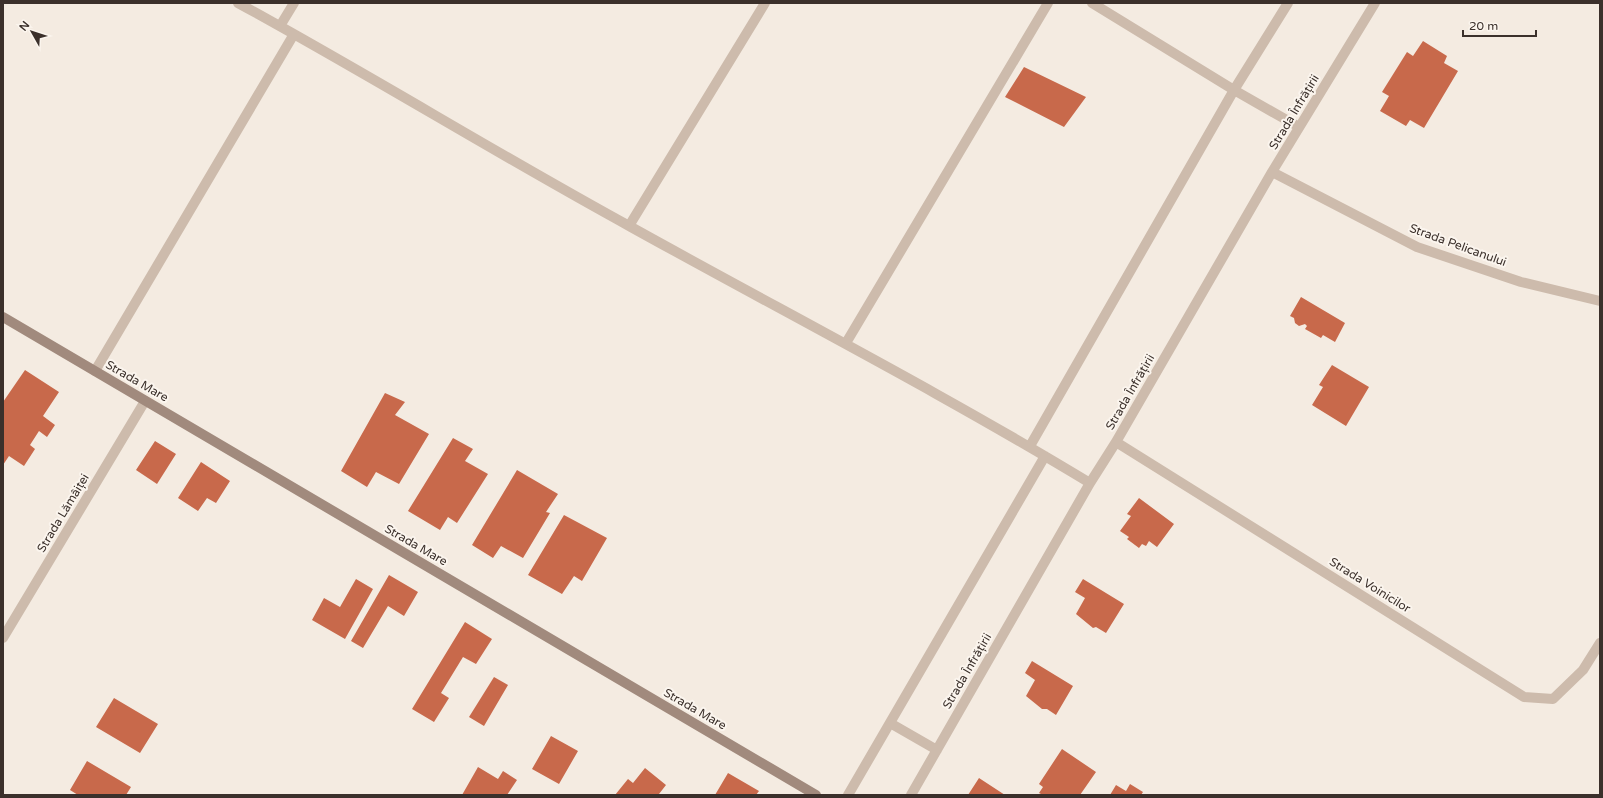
<svg xmlns="http://www.w3.org/2000/svg" width="1603" height="798" viewBox="0 0 1603 798" font-family="'Varela Round',sans-serif">
<style>
.building{fill:#c8694b}
.lines{fill:none;stroke-linecap:round;stroke-linejoin:round}
.street{stroke:#cdbbac;stroke-width:10}
.secondary{stroke:#a18a7d;stroke-width:10}
.labels{text-anchor:middle;dominant-baseline:central;stroke-width:4;stroke-linejoin:round;paint-order:stroke}
.street-label{font-size:12px;fill:#3b302b;stroke:#fbf5ee}
</style>
<rect width="100%" height="100%" fill="#f4ebe1"/>
<path class="building" d="M1423,41L1447,56L1444,63L1458,71L1424,128L1410,120L1406,126L1380,111L1389,96L1382,92L1407,52L1413,56Z
M1024,67L1086,97L1064,127L1005,97Z
M1301,297L1345,323L1335,342L1323,335L1321,338L1305,329L1307,326L1305,324L1299,326L1295,323L1294,318L1290,316Z
M1332,365L1369,387L1346,426L1312,405L1323,387L1319,385Z
M25,370L59,392L43,416L55,425L47,437L39,431L30,445L35,449L24,466L9,456L3,465V402Z
M385,393L405,402L395,415L429,434L399,484L376,472L367,487L341,471Z
M453,438L473,449L465,461L488,474L457,523L448,517L440,530L408,511Z
M155,441L176,454L157,484L136,470Z
M201,462L230,481L216,503L207,498L198,511L178,498Z
M517,470L558,494L546,512L550,513L523,558L501,546L493,558L472,545Z
M1139,498L1174,524L1157,547L1149,541L1146,546L1142,544L1139,548L1127,539L1129,537L1120,531L1131,516L1127,514Z
M564,515L607,538L582,581L574,576L562,594L528,575Z
M389,575L418,592L404,616L388,606L363,648L351,641Z
M356,579L373,589L345,639L312,620L324,598L340,607Z
M1083,579L1124,604L1106,633L1096,627L1093,628L1076,614L1085,598L1075,592Z
M465,622L492,639L476,664L463,657L441,693L449,698L434,722L412,709Z
M1032,661L1073,686L1056,715L1047,709H1042L1026,696L1035,680L1025,673Z
M494,677L508,685L484,726L469,717Z
M114,698L158,724L140,753L96,727Z
M551,736L578,751L559,784L532,769Z
M1062,749L1096,772L1080,795H1043L1039,793L1043,787L1039,784Z
M87,761L131,787L126,795H78L70,790Z
M478,767L498,779L503,771L517,780L507,795H462Z
M645,768L666,785L659,794L661,795H615L628,779L633,783Z
M728,773L759,791L756,795H715Z
M979,778L1005,795H968Z
M1130,784L1143,792L1141,795H1110L1116,785L1126,791Z"/>
<g class="lines">
<path class="street" d="M238,3C370,75 499,155 631,227C784,312 940,392 1090,483
M1092,3L1234,90L1299,127
M280,26L294,3
M1272,172L1417,247L1521,282L1600,301
M629,226L765,3
M846,343L1048,3
M95,371L294,34
M1116,442L1524,697L1553,699L1583,670L1600,643
M1030,446L1234,90L1288,3
M3,638L145,401
M890,723L937,750
M848,795L1045,456
M911,795L1090,483L1116,442L1272,172L1375,3"/>
<path class="secondary" d="M3,317L816,795"/>
</g>
<g class="labels">
<g class="street-label">
<text transform="translate(1294 112) rotate(-59)">Strada Înfrățirii</text>
<text transform="translate(1458 245) rotate(20)">Strada Pelicanului</text>
<text transform="translate(137 381) rotate(30)">Strada Mare</text>
<text transform="translate(1130 392) rotate(-60)">Strada Înfrățirii</text>
<text transform="translate(63 513) rotate(-59)">Strada Lămâiței</text>
<text transform="translate(416 545) rotate(30)">Strada Mare</text>
<text transform="translate(1370 585) rotate(32)">Strada Voinicilor</text>
<text transform="translate(967 671) rotate(-60)">Strada Înfrățirii</text>
<text transform="translate(695 709) rotate(30)">Strada Mare</text>
</g>
</g>
<rect width="1603" height="798" fill="none" stroke="#3b302b" stroke-width="8"/>
<g transform="translate(32 32) rotate(309)" stroke="#fbf5ee" stroke-width="3" paint-order="stroke">
<path d="M0-3L7 15L0 10L-7 15Z" fill="#3b302b"/>
<text y="-6" font-size="11" font-weight="bold" text-anchor="middle" fill="#3b302b">N</text>
</g>
<path d="M1463 30v6h73v-6" fill="none" stroke="#3b302b" stroke-width="2"/>
<text x="1469" y="30" font-size="12" fill="#3b302b" stroke="#fbf5ee" stroke-width="3" paint-order="stroke">20 m</text>
</svg>
